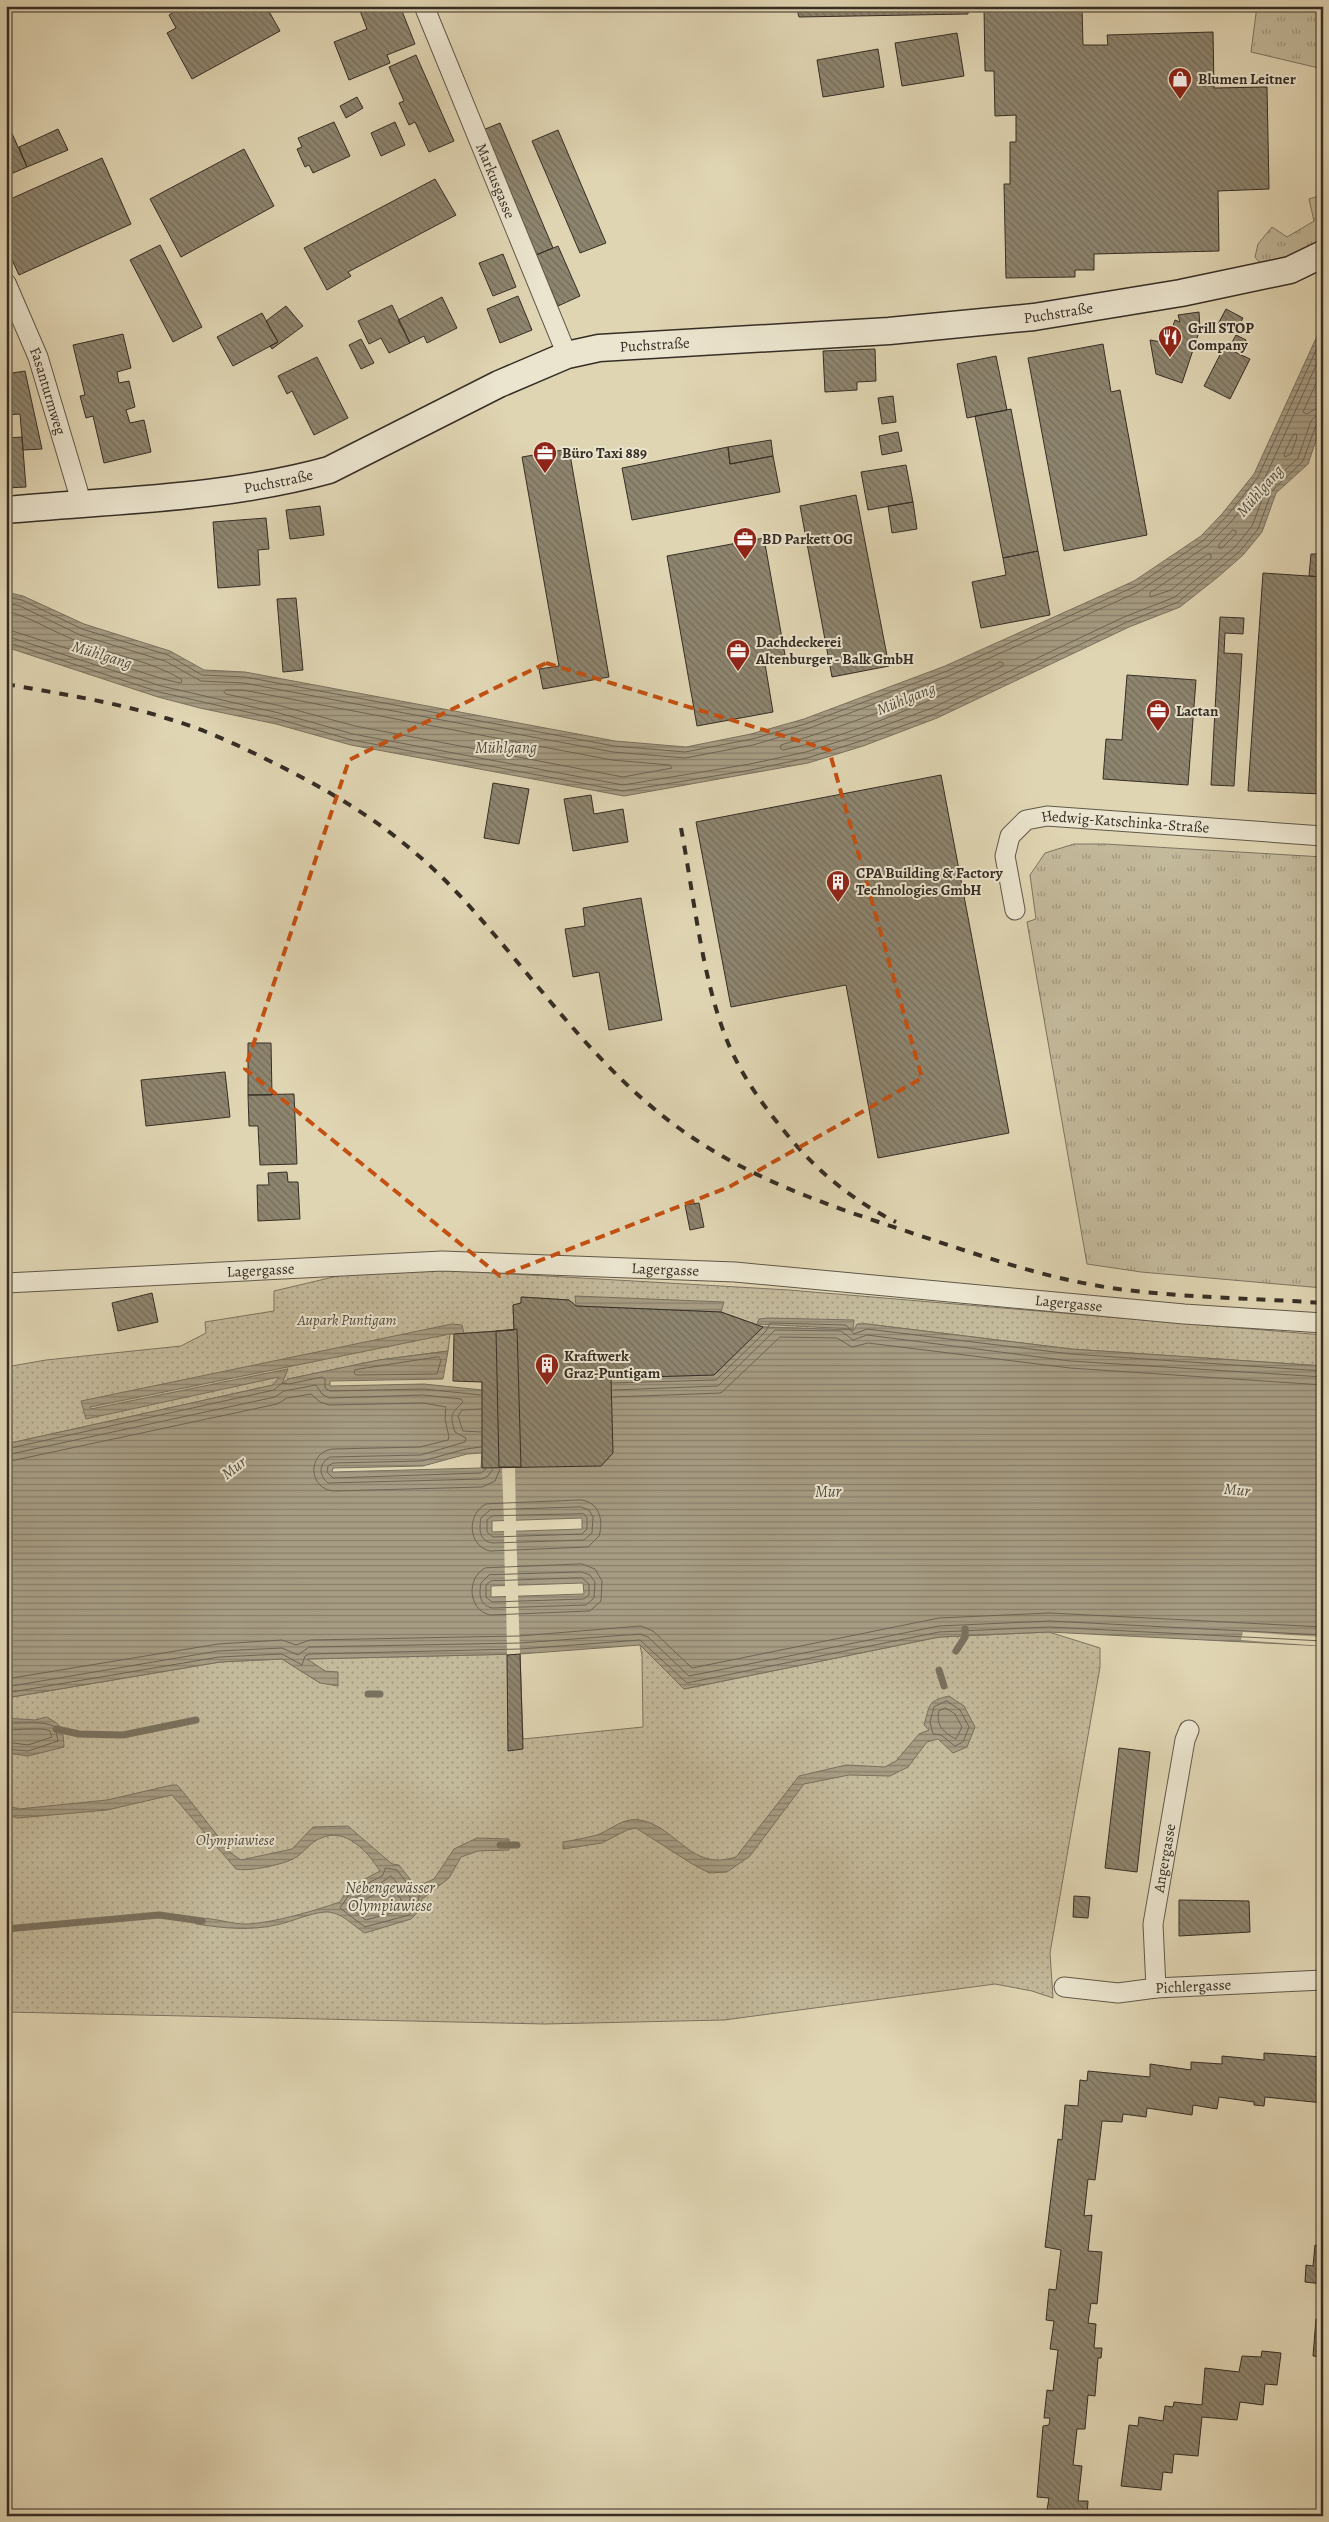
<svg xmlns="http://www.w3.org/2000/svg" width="1329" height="2522" viewBox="0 0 1329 2522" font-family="Alegreya,serif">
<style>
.grass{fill:url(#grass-tufts);stroke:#7c7460}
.park{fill:url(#park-dots);stroke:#7c7460}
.water{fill:url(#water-rules);stroke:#79705d;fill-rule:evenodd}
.pier{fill:#e0d5b3}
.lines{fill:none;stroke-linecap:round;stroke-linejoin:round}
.shore{stroke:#6e6554;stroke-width:1}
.stream{stroke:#79705d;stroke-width:7}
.building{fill:url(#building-back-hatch);stroke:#362e25}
.street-casing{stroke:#605848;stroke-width:21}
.secondary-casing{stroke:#362e25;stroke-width:29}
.street{stroke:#ebe4ce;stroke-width:19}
.secondary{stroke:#ebe4ce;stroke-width:26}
.rail{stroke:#362e25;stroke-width:4;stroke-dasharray:9 9;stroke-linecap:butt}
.marked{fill:none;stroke:#c45011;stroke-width:4;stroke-dasharray:10 6;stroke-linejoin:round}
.labels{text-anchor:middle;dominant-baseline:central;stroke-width:4;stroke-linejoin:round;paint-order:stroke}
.poi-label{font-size:15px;font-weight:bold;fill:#362e25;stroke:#ebe4ce;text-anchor:start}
.street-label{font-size:15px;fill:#362e25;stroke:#ebe4ce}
.park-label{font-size:15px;font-style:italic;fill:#524a3d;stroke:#ebe4ce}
.water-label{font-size:16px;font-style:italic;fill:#524a3c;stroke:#ebe4ce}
</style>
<defs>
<pattern id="grass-tufts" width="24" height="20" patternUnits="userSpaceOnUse" patternTransform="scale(1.25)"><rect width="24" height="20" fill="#c3b99b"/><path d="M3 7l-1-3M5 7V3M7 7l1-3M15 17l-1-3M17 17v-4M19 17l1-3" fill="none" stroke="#9f977e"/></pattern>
<pattern id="park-dots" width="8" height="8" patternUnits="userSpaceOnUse" patternTransform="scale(1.25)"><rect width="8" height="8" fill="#c3b99b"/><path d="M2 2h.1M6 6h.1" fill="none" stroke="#9f977e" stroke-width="1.8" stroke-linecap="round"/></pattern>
<pattern id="water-rules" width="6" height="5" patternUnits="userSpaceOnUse" patternTransform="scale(1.25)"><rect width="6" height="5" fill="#a69c83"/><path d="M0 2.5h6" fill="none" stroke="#88806b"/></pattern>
<pattern id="building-back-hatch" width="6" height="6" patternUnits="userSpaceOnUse" patternTransform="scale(1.25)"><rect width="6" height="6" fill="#8e856f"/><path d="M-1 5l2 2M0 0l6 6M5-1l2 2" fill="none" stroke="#756d5b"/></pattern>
</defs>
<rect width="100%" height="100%" fill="#e0d5b3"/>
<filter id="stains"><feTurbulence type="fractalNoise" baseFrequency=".004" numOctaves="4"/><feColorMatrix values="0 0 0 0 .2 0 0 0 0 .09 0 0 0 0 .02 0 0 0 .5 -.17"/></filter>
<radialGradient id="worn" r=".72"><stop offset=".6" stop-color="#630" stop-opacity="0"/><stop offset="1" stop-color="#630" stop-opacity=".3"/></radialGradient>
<path class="grass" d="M1257,6H1323V69L1251,52Z
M1320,104L1323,105V239L1290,256L1260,263L1255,257L1258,244L1272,227L1287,237L1314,221L1309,199L1322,195Z
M1074,844H1105L1323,857V1288L1141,1272L1087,1264L1027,922L1036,919L1030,875L1045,853Z"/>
<path class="park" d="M443,1270L789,1290L1323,1335V1366L1071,1349L867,1324H858L854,1330L763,1327L721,1312L576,1306L569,1300L522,1297L521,1303L513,1305L514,1330L450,1334L448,1351L379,1360L288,1379L280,1386L273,1385L6,1444V1367L46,1360L181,1346L206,1333L205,1322L274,1311V1291L342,1275Z
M1049,1632L1100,1648V1667L1050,1953L1053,1998L1032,1991L995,1984L724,2020L545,2024L6,2012V1698L220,1662L282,1659L320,1683L325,1671L306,1659L520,1654L523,1739L643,1727L642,1656L640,1645L684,1689L939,1637Z"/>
<path class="water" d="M1323,323V420L1308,464L1276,493L1262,532L1243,555L1218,577L1180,607L1129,627L937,718L863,746L808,763L624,796L351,745L276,724L200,708L158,697L6,647V592L23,596L84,624L170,651L204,670L245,672L615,741L686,747L751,734L804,719L945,666L1134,581L1201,536L1222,514L1254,474Z
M575,1296L724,1302L721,1312L576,1306Z
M768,1318L854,1320L853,1329L757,1324L759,1319Z
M452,1324L462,1325L464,1334H450L90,1407L91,1409L288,1369L282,1384L288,1379L379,1360L448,1351L443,1379L330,1381V1386L424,1384L482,1390V1382L714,1375L763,1327L854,1330L857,1324H867L1071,1349L1323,1366V1646L1049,1632L939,1637L684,1689L640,1645L520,1654L307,1659L325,1671L338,1672V1686L320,1683L282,1659L220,1662L6,1698V1444L273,1385L279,1377L86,1419L81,1401ZM482,1453L481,1468L332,1472L333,1468L423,1466L467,1454ZM582,1518V1529L492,1532V1521ZM583,1583L584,1594L491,1597V1586Z
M949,1696L964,1706L975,1727L967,1747L953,1753L938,1739L927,1742L908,1767L890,1776L849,1775L804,1784L750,1856L727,1872L709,1873L689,1862L636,1828L627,1830L602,1843L563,1849V1842C574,1840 586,1838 597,1835C611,1830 623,1817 640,1820C678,1827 690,1872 736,1857L799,1776L846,1765L885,1767L896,1761L919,1734L929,1730L924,1725C930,1705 927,1701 949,1696Z
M46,1717C63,1725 63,1729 64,1747L28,1756L6,1753V1718L35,1720Z
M172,1785H177L184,1793L232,1854L241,1860L292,1849L313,1827L348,1826L392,1864L399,1865L416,1887L434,1879L454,1849L477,1838L509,1839V1850L478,1851L461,1857L449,1878L421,1900L423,1907L411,1919L365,1933C353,1926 341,1911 325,1912C309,1913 292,1922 276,1925C249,1931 223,1928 196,1924L195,1919C212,1916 231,1925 249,1924C276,1922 314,1911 340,1902L348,1888L380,1871C368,1852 346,1827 321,1838C310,1842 303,1854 293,1859C281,1865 248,1872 236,1869L172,1795L107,1810L18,1818L6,1815V1805L19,1809L107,1800Z"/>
<path class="pier" d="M502,1467H515L516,1523H504Z
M504,1529H516L518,1588H505Z
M506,1594H518L520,1654L507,1655Z
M1243,1632L1323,1637V1646L1241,1640Z"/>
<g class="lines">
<path class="shore" d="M1323,368L1303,412L1307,414L1315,409L1323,408
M1296,434L1297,437L1291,454L1285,457L1284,454L1293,435Z
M1233,530L1236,531V534L1222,548H1219V545Z
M1208,554H1211V558L1171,590L1150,597V593Z
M6,597L22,600L82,629L168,655L202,675L245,677L614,746L685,752L752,739L805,724L947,671L1136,586L1204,540L1226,517L1258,477L1323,335
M6,603L20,606L80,635L165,661L201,681L244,683L613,752L685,758L753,745L807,729L949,676L1138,592L1208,545L1231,522L1264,480L1323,350
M6,611C31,617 53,632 77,641C111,655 149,660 181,679L182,682L180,683L163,679L6,629
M6,636L161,686L279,713L353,734L623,785L750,764L806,752L859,735L932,708L1124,617L1175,597L1235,547L1252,526L1267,487L1298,458L1311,421L1316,416L1323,415
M6,642L159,692L278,719L352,740L623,791L751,770L807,758L861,741L935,714L1127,622L1178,602L1240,551L1258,529L1272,491L1303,461L1316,425L1323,422
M1000,662L1003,663V666C932,700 859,734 783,750L780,748L781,745C856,723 929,694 1000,662Z
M226,690H243L612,760L670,765L672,768L623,777L355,726L281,706L226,694L224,692Z
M439,1357L441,1360L437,1374L356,1375L354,1373L355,1370Z
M612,1383L716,1380L766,1331L770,1323L846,1325L854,1334L867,1329L1071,1354L1323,1371
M613,1390L718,1386L775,1330L841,1331L853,1340L867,1335L1070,1361L1323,1377
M613,1397L721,1393L780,1337L837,1338L852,1347L868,1343L1070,1368L1323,1385
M481,1409L462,1410L458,1416L463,1431L481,1432
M481,1447L466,1449L422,1461L333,1463L328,1466L327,1472L333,1478L481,1473L486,1469
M6,1449L274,1390L282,1383L289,1384L322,1377L325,1379V1388L330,1391L424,1389L481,1395
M6,1455L275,1397L284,1391L316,1385L322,1394L329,1398L423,1395L461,1399L463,1402C452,1413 449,1414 455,1432L466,1438L465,1442L421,1455L330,1457C319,1463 318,1475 328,1483L482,1479L488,1476L493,1469
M6,1462L277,1404L287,1398L311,1394L320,1402L329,1405L423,1403L446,1407L445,1419L449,1437L448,1440L420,1447L332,1449C307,1453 308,1489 334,1491L482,1487L495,1481L500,1469
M581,1500C599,1502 604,1520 599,1536L588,1547L490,1551C468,1546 466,1514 486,1504Z
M581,1507L589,1510L593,1517L592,1533L584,1540L493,1543C479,1541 479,1530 481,1518L490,1510Z
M584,1514L587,1518V1529L582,1534L493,1537L487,1532V1520L492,1516Z
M582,1564L595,1569L602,1581L601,1601L590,1611L490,1615C468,1610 466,1578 485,1568Z
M582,1572L590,1575L595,1582L594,1598L586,1605L492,1608C479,1605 479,1594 481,1583L489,1575Z
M582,1578L589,1584V1595L584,1599L492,1602L486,1597V1585L491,1581Z
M6,1679L218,1644L282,1640L296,1645L310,1640L519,1636L641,1626L653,1631L692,1668L939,1618L1050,1613L1323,1627
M6,1687L218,1651L282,1648L298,1655L309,1647L520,1643L640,1634L648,1637L689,1676L939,1626L1050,1621L1323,1635
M6,1693L219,1657L282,1654L302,1665L305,1656L310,1654L520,1649L640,1640L687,1683L939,1632L1049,1627L1323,1641
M947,1701L960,1710L969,1727L963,1742L955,1746L941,1735L933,1734L930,1722L934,1707Z
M946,1708L955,1714L962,1727L956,1739C944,1733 935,1725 939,1711Z
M6,1723C21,1724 44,1720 55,1727L58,1741L28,1751L6,1749
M6,1730C17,1730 43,1727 50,1731L52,1737L28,1745L6,1742
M386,1868L397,1870L412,1890L420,1892L417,1906L409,1915L365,1927L340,1908L351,1892L382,1876Z
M391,1876L410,1897V1904L406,1909L366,1920L351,1909L356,1897L373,1889Z
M390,1887L401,1899V1902L367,1912L360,1907L361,1902Z"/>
<path class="stream" d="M956,1651L965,1637V1629
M939,1670L944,1686
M368,1694H380
M56,1729L79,1734L123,1735L196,1720
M500,1845H517
M6,1929L159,1915L202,1921"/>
</g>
<path class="building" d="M184,6H266L280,31L192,79L167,33L176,28L169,15Z
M372,6H400L415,44L387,55L390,63L349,80L334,42L367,29L360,11Z
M796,6H968V14L799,17Z
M984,6H1082L1083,45H1108L1107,35L1213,32L1214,88L1267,87L1269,189L1218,191L1219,251L1094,254V270H1075V277L1006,278L1004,184H1010V142H1016V115L995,116L994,71H985Z
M957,33L964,76L902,86L895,43Z
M878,49L884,87L823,97L817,60Z
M416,55L454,141L429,152L415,122L409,125L399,103L404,101L389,67Z
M357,97L363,108L346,118L340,106Z
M6,120L27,167L6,176Z
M334,122L350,156L313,173L309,165L305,167L297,149L302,147L298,138Z
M395,122L405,145L381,156L371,133Z
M500,123L553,248L536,255L483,130Z
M58,129L68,150L27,167L19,147Z
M558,130L606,243L580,253L532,141Z
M244,149L274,206L181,257L150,199Z
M102,158L131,224L19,275L6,247V201Z
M435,179L456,215L348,272L351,276L327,290L304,248Z
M160,245L202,327L173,342L130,260Z
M558,246L580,296L558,306L536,255Z
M503,254L516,287L493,296L479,263Z
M518,296L532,330L500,343L487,309Z
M442,297L457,328L427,343L424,336L410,343L398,320Z
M392,305L410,343L389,353L381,338L369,344L358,321Z
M286,306L303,326L272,349L270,346L278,342L266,321Z
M1226,309L1243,318L1235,333L1218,324Z
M1199,312L1200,329L1182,383L1156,374L1150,340L1167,343L1175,320L1180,322L1178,315Z
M262,313L278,342L233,366L217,337Z
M123,334L131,368L117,372L119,383L129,381L135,407L126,410L130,423L144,420L151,452L104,463L93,416L86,418L80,396L85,395L73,345Z
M1236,335L1246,340L1241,351L1230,346Z
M361,339L374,363L361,369L349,345Z
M1103,344L1111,392L1120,390L1147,535L1064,551L1028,358Z
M1224,347L1250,359L1230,399L1204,386Z
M875,349L876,381L857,382V390L825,392L823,351Z
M8,351L10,373L6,374V352Z
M996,356L1007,410L967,418L957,364Z
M317,357L348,418L314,435L292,391L287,394L278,376Z
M25,371L42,449L23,450L20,414L6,415V374Z
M893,396L896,422L882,424L878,398Z
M1011,409L1038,551L1003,558L975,416Z
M898,432L902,451L882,455L879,436Z
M22,437L26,487L6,488V438Z
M771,440L773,456L730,464L728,447Z
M728,447L730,464L773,456L780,492L632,520L622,468Z
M569,449L609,677L543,689L539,669L559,666L522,457Z
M906,465L913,502L868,510L861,472Z
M856,495L889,666L832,677L800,506Z
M913,502L917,529L892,533L888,506Z
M320,506L324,535L290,539L286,510Z
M266,518L269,549L258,550L260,585L218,588L213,522Z
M764,538L785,655L764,658L773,712L697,726L667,556Z
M1038,551L1050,615L981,628L972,582L1006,575L1003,558Z
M1311,554H1323V577L1309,576Z
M1263,573L1323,577V794L1248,791Z
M296,598L303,670L283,672L277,599Z
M1220,617L1244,618L1243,634L1225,633L1224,653L1242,654L1234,786L1211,785Z
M1127,675L1196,680L1188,785L1103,779L1106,739L1122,740Z
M941,775L1009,1133L878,1158L846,985L731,1007L696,822Z
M493,783L529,789L519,844L484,838Z
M591,795L594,814L623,809L628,842L573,851L564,799Z
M641,898L662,1020L609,1030L599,972L573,977L565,929L585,926L583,908Z
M248,1043H271L272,1095H248Z
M225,1072L230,1117L146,1126L141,1080Z
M294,1094L297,1164L260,1165L258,1126H249L248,1095Z
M287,1172L288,1182H298L300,1219L258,1221L257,1185H269L268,1173Z
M699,1203L704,1227L690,1230L685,1205Z
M152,1293L158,1322L118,1331L112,1303Z
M521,1297L569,1300L576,1306L721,1312L763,1327L714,1375L611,1378L613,1453L601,1466L482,1468V1382L453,1381L454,1334L514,1330L513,1305L521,1303Z
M517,1329L521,1467H499L496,1331Z
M520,1654L523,1749L508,1751L507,1655Z
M1119,1748L1150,1752L1137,1872L1105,1868Z
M1074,1896L1090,1897L1088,1918L1073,1917Z
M1179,1900L1249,1901L1250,1932L1179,1936Z
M1264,2053L1323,2057V2103L1265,2097L1264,2106L1254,2105V2102L1219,2097L1217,2109L1193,2105L1192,2115L1147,2108L1146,2117L1123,2114L1122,2122L1102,2121L1095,2180L1088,2179L1084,2216L1092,2215L1088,2251L1102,2252L1097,2304L1091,2303L1088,2323L1096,2324L1094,2348H1102L1101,2358H1098L1095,2396L1088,2395L1085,2429H1077L1073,2465L1082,2466L1078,2501H1088L1087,2516H1046L1049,2498L1037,2497L1043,2426L1049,2425L1050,2418H1044L1047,2390L1053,2391L1058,2350L1050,2349L1054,2321L1046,2320L1049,2289L1056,2290L1061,2250L1045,2247L1058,2139L1062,2140L1065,2105L1078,2106L1080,2080L1087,2081L1088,2071L1150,2077V2064L1191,2070V2062L1222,2064V2056L1264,2060Z
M1323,2232V2284L1305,2282L1306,2265L1313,2266L1315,2245L1321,2246Z
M1323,2317V2357L1313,2356L1316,2319L1322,2320Z
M1262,2351L1281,2353L1277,2385L1265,2384L1263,2405L1240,2402L1237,2420L1202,2417L1198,2456L1174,2454L1172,2473L1163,2472L1161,2490L1121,2486L1129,2425L1138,2426L1139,2417L1163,2421L1165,2406L1173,2407L1174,2402L1202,2405L1205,2368L1239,2372L1242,2356L1261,2357Z"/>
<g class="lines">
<g class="street-casing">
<g id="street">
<path id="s1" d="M424,6L567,355"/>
<path id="s2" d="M6,283L38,357L78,491L80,503"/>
<path id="s3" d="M1015,910L1005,856L1010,836L1026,820L1047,816L1323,836"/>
<path id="s4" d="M6,1283L442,1261L735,1272L1184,1314L1323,1323"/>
<path id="s5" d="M1064,1987L1118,1993L1156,1988L1323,1980"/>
<path id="s6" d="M1156,1988L1153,1924L1185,1740L1189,1730"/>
</g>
</g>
<g class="secondary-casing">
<g id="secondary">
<path id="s7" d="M6,510C114,500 224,499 329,470L499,384L567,355L599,348L889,331L1034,317L1181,293L1290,270L1323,254"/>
</g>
</g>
<use href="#street" class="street"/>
<use href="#secondary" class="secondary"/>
<path class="rail" d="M6,684C61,694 116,702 169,719C206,730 240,746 274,763C348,800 406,837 463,899C538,981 599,1075 693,1138C763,1185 842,1210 921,1236C984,1257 1046,1278 1111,1288C1181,1298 1253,1298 1323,1303
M681,828C694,896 702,980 728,1043C744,1081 768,1112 795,1144C823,1176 857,1203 896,1222"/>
</g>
<path class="marked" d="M546,663L829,750L922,1078L729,1187L500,1276L245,1069L349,760Z"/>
<defs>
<g id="shop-pin" transform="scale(1.25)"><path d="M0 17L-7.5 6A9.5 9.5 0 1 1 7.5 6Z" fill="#8f2418" stroke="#ebe4ce"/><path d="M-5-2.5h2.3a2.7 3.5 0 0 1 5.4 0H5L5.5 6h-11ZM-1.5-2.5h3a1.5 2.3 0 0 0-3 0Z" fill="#fff"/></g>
<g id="restaurant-pin" transform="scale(1.25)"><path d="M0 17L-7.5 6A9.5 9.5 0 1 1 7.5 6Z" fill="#8f2418" stroke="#ebe4ce"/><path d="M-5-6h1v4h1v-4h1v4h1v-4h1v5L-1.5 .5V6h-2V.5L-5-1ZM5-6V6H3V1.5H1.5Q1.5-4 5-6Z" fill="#fff"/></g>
<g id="office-pin" transform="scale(1.25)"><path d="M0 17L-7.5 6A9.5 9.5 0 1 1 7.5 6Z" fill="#8f2418" stroke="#ebe4ce"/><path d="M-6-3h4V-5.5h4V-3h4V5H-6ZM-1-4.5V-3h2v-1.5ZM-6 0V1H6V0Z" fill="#fff"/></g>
<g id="building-pin" transform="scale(1.25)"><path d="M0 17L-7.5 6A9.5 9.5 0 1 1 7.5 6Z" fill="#8f2418" stroke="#ebe4ce"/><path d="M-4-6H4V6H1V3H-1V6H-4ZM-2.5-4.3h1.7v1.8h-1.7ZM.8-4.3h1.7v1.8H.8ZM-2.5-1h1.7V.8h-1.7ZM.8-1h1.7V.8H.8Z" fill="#fff"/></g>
</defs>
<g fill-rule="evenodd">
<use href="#shop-pin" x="1180" y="79"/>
<use href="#restaurant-pin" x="1170" y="337"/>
<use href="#office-pin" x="545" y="453"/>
<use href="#office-pin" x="745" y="539"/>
<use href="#office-pin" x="738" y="651"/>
<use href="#office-pin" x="1158" y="711"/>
<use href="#building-pin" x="838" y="882"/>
<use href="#building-pin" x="547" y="1365"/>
</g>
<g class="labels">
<g class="poi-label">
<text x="1198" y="79">Blumen Leitner</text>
<text x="1188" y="328">Grill STOP<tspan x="1188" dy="17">Company</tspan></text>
<text x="562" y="453">Büro Taxi 889</text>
<text x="762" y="539">BD Parkett OG</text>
<text x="756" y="642">Dachdeckerei<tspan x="756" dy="17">Altenburger - Balk GmbH</tspan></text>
<text x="1176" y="711">Lactan</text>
<text x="856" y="873">CPA Building &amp; Factory<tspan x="856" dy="17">Technologies GmbH</tspan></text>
<text x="564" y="1356">Kraftwerk<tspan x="564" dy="17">Graz-Puntigam</tspan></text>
</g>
<g class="street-label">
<text stroke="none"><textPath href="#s1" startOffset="189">Markusgasse</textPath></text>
<text stroke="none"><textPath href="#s7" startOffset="1084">Puchstraße</textPath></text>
<text stroke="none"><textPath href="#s7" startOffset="679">Puchstraße</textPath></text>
<text stroke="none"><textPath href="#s2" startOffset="116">Fasanturmweg</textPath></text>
<text stroke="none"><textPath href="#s7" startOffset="274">Puchstraße</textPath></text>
<text stroke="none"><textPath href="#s3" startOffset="198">Hedwig-Katschinka-Straße</textPath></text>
<text stroke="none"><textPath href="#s4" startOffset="255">Lagergasse</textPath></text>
<text stroke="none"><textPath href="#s4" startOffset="660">Lagergasse</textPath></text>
<text stroke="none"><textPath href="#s4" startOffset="1065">Lagergasse</textPath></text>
<text stroke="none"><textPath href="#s6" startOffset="131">Angergasse</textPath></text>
<text stroke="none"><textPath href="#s5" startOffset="130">Pichlergasse</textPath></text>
</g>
<g class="park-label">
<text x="347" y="1320">Aupark Puntigam</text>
<text x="235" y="1840">Olympiawiese</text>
</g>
<g class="water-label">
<text transform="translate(1260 491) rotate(-49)">Mühlgang</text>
<text transform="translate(102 655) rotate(17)">Mühlgang</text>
<text transform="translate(906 699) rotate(-22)">Mühlgang</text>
<text x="506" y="748">Mühlgang</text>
<text transform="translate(234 1468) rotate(-38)">Mur</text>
<text transform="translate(1237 1490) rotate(5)">Mur</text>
<text x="828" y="1492">Mur</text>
<text x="390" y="1888">Nebengewässer<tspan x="390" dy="18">Olympiawiese</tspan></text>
</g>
</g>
<rect width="1329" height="2522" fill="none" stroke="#e0d5b3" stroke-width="25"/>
<rect x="8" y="8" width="1314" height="2507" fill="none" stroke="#362e25" stroke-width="2.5"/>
<rect x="12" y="12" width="1304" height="2497" fill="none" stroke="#362e25"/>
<rect width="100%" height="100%" filter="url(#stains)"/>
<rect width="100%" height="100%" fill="url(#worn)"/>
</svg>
